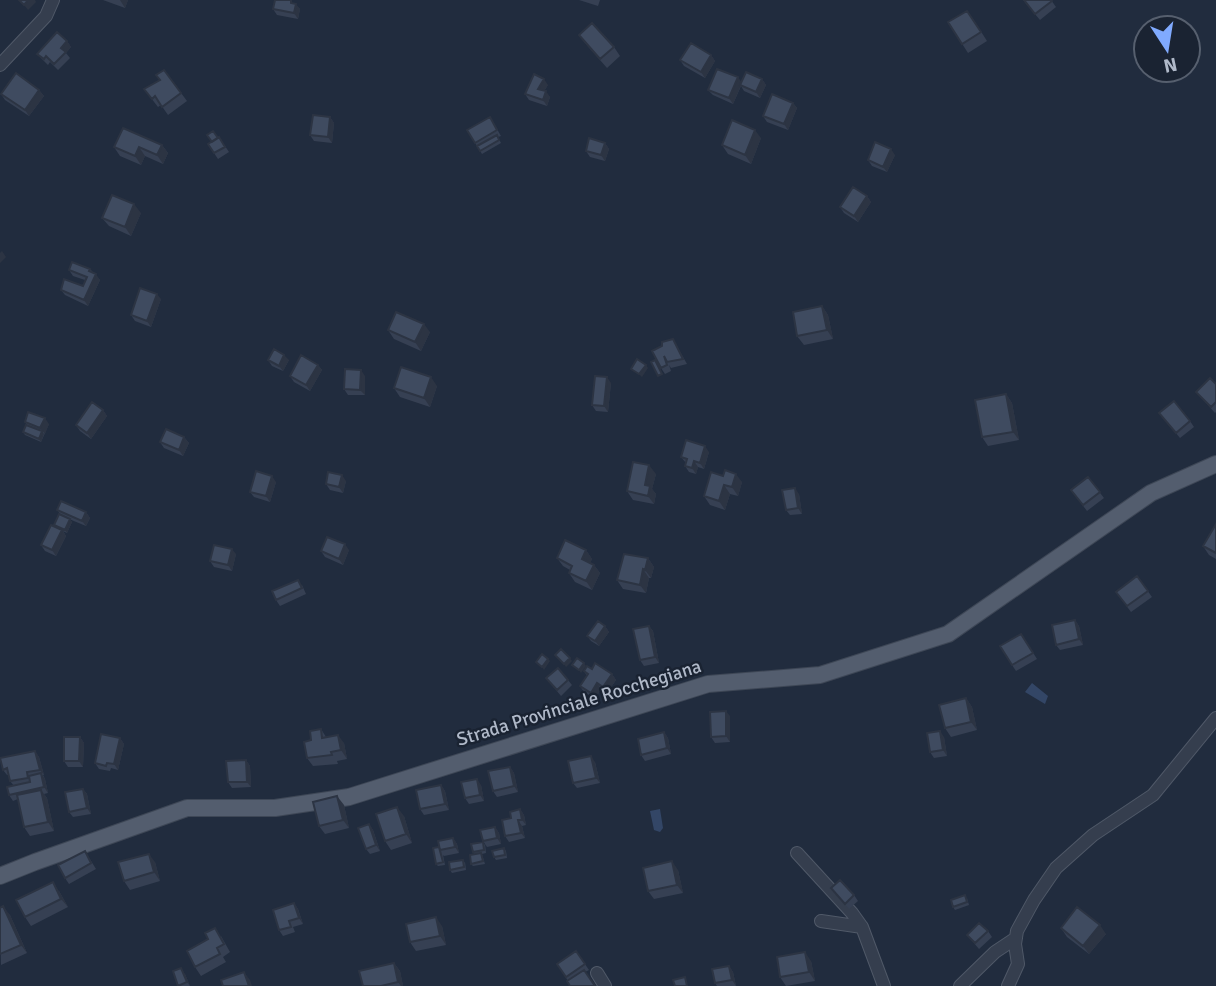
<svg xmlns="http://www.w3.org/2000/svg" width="1216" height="986" viewBox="0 0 1216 986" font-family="Signika,sans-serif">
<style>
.water{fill:#334666}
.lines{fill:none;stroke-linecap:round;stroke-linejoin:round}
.minor-casing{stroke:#505968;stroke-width:14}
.major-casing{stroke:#3e4756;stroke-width:18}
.minor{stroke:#353e4e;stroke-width:12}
.major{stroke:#535d6e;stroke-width:16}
.wall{fill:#364053}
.shaded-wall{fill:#2c3443}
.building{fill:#3f4b60;stroke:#2c3443;stroke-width:2}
.labels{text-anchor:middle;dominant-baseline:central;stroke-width:5;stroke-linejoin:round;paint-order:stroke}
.street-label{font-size:19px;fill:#b0b9c9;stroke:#1a2332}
</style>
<rect width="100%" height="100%" fill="#212c3e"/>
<path class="water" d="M1032,683L1048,696L1045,704L1025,692Z
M660,809L663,828L660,832L654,830L650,811Z"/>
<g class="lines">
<g class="minor-casing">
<path id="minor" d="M0,65L46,16L53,0
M797,853L852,913L862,927
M821,921L862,927L884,986
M597,973L605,986
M960,986L995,952L1016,938
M1008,986L1018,964L1015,944L1017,931L1034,900L1056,868L1093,835L1153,795L1216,718"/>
</g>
<g class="major-casing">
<path id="major" d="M0,876L35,862L187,808H275L349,797L708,684L820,675L948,634L1151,493L1216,464"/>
</g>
<use href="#minor" class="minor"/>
<use href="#major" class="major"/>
</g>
<path class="wall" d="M103,0H128L125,8Z
M579,0H600L598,6Z
M1023,0H1051L1056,7L1040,20Z
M295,4L300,9L298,19L277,15L273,9Z
M973,19L987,41L968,53L948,22Z
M579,35L614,47L620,56L607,68L585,43Z
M67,41L71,47L66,53L70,58L58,70L50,62L48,65L37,54Z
M711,55L715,61L705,78L684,66L680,60Z
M164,70L187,101L168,115L161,105L158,107L144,89L160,80Z
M762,79L766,85L760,98L744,91L741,86L733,104L713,95L708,90Z
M548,85L544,91L550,97L547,106L529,100L525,94Z
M39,90L44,96L29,116L5,100L1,94Z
M793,103L797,108L788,130L767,122L763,116Z
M330,117L334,123L332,143L314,141L310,135Z
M490,117L501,136L498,137L501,143L482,154L467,130Z
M219,137L229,152L218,159L208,144Z
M761,138L751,164L728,154L722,145Z
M605,143L609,149L605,161L590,157L586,151Z
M162,145L168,153L163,164L145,156L141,165L120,156L114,147Z
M895,155L887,172L872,166L868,160Z
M867,196L871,202L858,222L844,213L840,207Z
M141,213L131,236L109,226L102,218Z
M90,269L100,280L88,306L65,295L61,290L83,286L85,280L73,276L69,270Z
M161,299L151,327L135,321L131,315Z
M822,306L828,315L833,339L804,345L797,336Z
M388,330L430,332L421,351L394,339Z
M673,339L687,364L671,368L669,365L671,371L665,374L661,368Z
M268,360H289L283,371L272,366Z
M318,365L322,370L310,391L294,382L290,376Z
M365,376V395H348L344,389Z
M611,383L608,412L596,411L592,405Z
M1216,384V412L1215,413L1196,392Z
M437,386L430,407L400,397L394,388Z
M1006,394L1012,403L1019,440L988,446L982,437Z
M103,410L107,416L91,439L80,431L76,425Z
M1159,413L1190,421L1194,427L1180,438Z
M25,422L49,424L41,442L25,435L23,432L27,425Z
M184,437L189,443L183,456L164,448L160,442Z
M709,452L704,469L698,467L696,474L689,472L685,466L686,463L681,457Z
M711,472L742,482L738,496L730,494L725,510L710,505L704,496Z
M656,474L652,489L656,494L654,504L633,500L627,491Z
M1088,477L1104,498L1087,511L1071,490Z
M346,481L343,493L330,490L326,484Z
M276,482L270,502L254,497L250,492Z
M799,494L802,514L790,515L786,510Z
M57,510L86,512L90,518L86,526L69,519L72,522L67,533L63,531L66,536L56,556L45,551L41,545L56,527L54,525L61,515Z
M1216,524V559L1209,555L1203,546Z
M349,550L343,565L325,557L321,551Z
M586,550L592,559L590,563L594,565L600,573L592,590L575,582L569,573L570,570L563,566L557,558Z
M236,554L232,571L214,567L210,561Z
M648,558L654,567L651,578H649L646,593L623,589L617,580Z
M1137,576L1152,597L1131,612L1116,592Z
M302,585L306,594L280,606L276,600Z
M1075,620L1079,626L1083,645L1060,650L1056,645Z
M605,626L609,632L599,646L591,641L587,636Z
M649,626L653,631L659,663L644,666L640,660Z
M1025,640L1037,659L1016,671L1012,665Z
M592,669L612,674L616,680L607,693L601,689L595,699L584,692L580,686L587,676L584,671Z
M546,678L568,680L572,685L561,696Z
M966,698L972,707L977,730L951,737L945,728Z
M730,716V742L715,743L711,737Z
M321,729L326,737L344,743L347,759L337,761L338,764L313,766L307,758L311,740Z
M664,732L668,738L671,754L645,761L641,755Z
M80,737L84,743L83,767H68L64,761Z
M944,737L947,756L934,758L930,752Z
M120,738L124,744L118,770L111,768L110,771L99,769L95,763Z
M35,751L39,757L44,775H43L45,779L48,793L44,794L47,798L54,831L30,836L24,827L18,799L13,801L9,795L14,786L10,781L9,775H7L3,770Z
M246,760L250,766L251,787L232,788L228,782Z
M595,762L600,783L577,788L573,783Z
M510,767L514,773L518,792L497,797L493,791Z
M441,785L445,791L449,810L424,815L420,809Z
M481,785L484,801L469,804L465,798Z
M83,789L87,794L91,814L73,817L69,812Z
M344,805L349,828L325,834L319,826Z
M520,809L524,815L526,825L522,826L525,838L509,842L505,836L511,818Z
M404,816L412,843L391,850L385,841Z
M369,824L373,830L380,851L370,854L366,849Z
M495,827L499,833L501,844L487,847L483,841Z
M453,838L457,844L459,853L444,856L443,855L445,865L438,866L436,864L439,847Z
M485,844L486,853L482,854L485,864L473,866L471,864L474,854L473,852Z
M504,848L506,851L507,858L496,860L494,857Z
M85,851L96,869L69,884L65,878Z
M155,862L160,881L130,890L124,881Z
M465,862L466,870L452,873L450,870Z
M678,870L683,893L654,899L648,891Z
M831,888L854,895L858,901L849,909Z
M59,891L68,907L31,926L25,917Z
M967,898L969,905L955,910L953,907Z
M294,903L298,909L303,924L293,927L295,932L283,936L279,930Z
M0,908L10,915L27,953L1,965Z
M442,926L446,945L416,951L410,942Z
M1061,928L1106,934L1089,954L1067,937Z
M988,931L992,937L979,949L967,935Z
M221,936L230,952L223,957L226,962L201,976L195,967Z
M576,951L589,970L568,981L557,964Z
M811,961L815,981L786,986L780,977Z
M394,963L400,971L403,986H363Z
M729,966L733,972L736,986H717L715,983Z
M185,974L190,986H178Z"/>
<path class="shaded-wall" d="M28,0H35L36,2L28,10L24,5Z
M120,0H128L125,8Z
M296,4L300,9L298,19L294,13Z
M67,41L71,47L66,53L61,48Z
M711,55L715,61L705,78L701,72Z
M738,77L742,83L733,104L729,98Z
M544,79L548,85L542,94L538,89Z
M762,79L766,85L760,98L756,92Z
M39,90L44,96L29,116L25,110Z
M546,91L550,97L547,106L543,100Z
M793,103L797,108L788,130L784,124Z
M330,117L334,123L332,143L328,137Z
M755,130L761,138L751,164L745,155Z
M605,143L609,149L605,161L601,155Z
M162,145L168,153L163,164L157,155Z
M139,147L145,156L141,165L135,156Z
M891,149L895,155L887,172L883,167Z
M867,196L871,202L858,222L854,216Z
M134,204L141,213L131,236L125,227Z
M2,251L6,257L0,263V253Z
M96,274L100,280L88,306L84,300Z
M157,294L161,299L151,327L147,321Z
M822,306L828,315L833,339L827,330Z
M424,324L430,332L421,351L415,342Z
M284,355L289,360L283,371L279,366Z
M318,365L322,370L310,391L306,385Z
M646,365L648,368L642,377L639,374Z
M361,370L365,376V395L360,390Z
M431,377L437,386L430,407L424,398Z
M607,377L611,383L608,412L604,406Z
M1006,394L1012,403L1019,440L1013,432Z
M103,410L107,416L91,439L87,433Z
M45,418L49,424L45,434L40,428Z
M42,431L44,434L41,442L39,439Z
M184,437L189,443L183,456L179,450Z
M705,446L709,452L704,469L700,463Z
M694,461L698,467L696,474L692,468Z
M649,465L656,474L652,489L656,494L654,504L648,496L645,485Z
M736,474L742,482L738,496L732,487Z
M342,475L346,481L343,493L339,487Z
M272,476L276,482L270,502L266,496Z
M724,485L730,494L725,510L719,501Z
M795,488L799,494L802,514L798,508Z
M86,512L90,518L86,526L82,521Z
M70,519L72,522L67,533L65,530Z
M62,530L66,536L56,556L52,550Z
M345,544L349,550L343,565L339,559Z
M232,549L236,554L232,571L228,565Z
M586,550L592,559L588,568L582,559Z
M648,558L654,567L651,578L645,570Z
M594,565L600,573L592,590L586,581Z
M643,569L649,578L646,593L640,585Z
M1075,620L1079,626L1083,645L1079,639Z
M605,626L609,632L599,646L595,641Z
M649,626L653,631L659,663L655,657Z
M570,658L572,661L566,667L564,664Z
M548,659L550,661L544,670L542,667Z
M584,663L586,666L581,673L579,670Z
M612,674L616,680L607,693L603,687Z
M597,683L601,689L595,699L591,693Z
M966,698L972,707L977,730L971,722Z
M726,711L730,716V742L726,736Z
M940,731L944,737L947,756L943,750Z
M664,732L668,738L671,754L667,748Z
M338,735L344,743L347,759L341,750Z
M80,737L84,743L83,767L79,761Z
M120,738L124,744L118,770L114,764Z
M35,751L39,757L44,775L40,770Z
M591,756L595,762L600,783L596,778Z
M246,760L250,766L251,787L247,782Z
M510,767L514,773L518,792L514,786Z
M41,773L45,779L48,793L44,787Z
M477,779L481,785L484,801L480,795Z
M441,785L445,791L449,810L445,804Z
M83,789L87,794L91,814L87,808Z
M41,790L47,798L54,831L48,822Z
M337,796L344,805L349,828L343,820Z
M397,807L404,816L412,843L406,834Z
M520,809L524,815L526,825L522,820Z
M518,820L522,826L525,838L521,833Z
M369,824L373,830L380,851L376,845Z
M495,827L499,833L501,844L497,838Z
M453,838L457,844L459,853L455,847Z
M149,854L155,862L160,881L154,872Z
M672,861L678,870L683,893L677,885Z
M53,882L59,891L68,907L61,899Z
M294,903L298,909L303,924L299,918Z
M3,906L10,915L27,953L21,945Z
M436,917L442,926L446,945L440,936Z
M1100,925L1106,934L1089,954L1083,946Z
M805,952L811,961L815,981L809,972Z
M394,963L400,971L403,986H401L398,982Z
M729,966L733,972L736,986L732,980Z
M181,968L185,974L190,986L187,982Z
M244,972L250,980L252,986H249Z"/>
<path class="building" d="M19,0H28L24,5Z
M275,0H291V3L296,4L294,13L273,9Z
M1024,0H1051L1052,1L1035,14Z
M967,11L981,32L962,44L948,22Z
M592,23L614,47L600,59L579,35Z
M57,32L67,41L61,48L66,52L54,64L46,56L44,59L37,54Z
M691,43L711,55L701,72L680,60Z
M717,69L738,77L729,98L708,90Z
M164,70L181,93L162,107L155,96L152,99L144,89L160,80L156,75Z
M746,72L762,79L756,92L740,85Z
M16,73L39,90L25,110L1,94Z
M534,74L544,79L538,89L546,91L543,100L525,94Z
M772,94L793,103L784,124L763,116Z
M313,115L330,117L328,137L310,135Z
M490,117L497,130L475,143L467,130Z
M732,120L755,130L745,155L722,145Z
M123,128L162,145L157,155L139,147L135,156L114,147Z
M213,131L218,138L212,142L207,135Z
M497,135L499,140L480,151L477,146Z
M219,137L225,147L214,153L208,144Z
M589,138L605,143L601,155L586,151Z
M875,142L891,149L883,167L868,160Z
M853,187L867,196L854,216L840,207Z
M112,195L134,204L125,227L102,218Z
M72,262L90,269L89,271L96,274L84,300L61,290L64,279L83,286L87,277L69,270Z
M140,288L157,294L147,321L131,315Z
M822,306L827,330L797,336L793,312Z
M396,312L424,324L415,342L388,330Z
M673,339L683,359L667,362L664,356L667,365L661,368L652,351L662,346V342Z
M274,349L284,355L279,366L268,360Z
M301,355L318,365L306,385L290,376Z
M637,359L646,365L639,374L631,369Z
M655,360L662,374L658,376L651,362Z
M401,367L431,377L424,398L394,388Z
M345,369L361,370L360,390L344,389Z
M595,376L607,377L604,406L592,405Z
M1210,378L1216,384V402L1211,407L1196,392Z
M1006,394L1013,432L982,437L975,400Z
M1174,401L1190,421L1176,433L1159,413Z
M92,402L103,410L87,433L76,425Z
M28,412L45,418L40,428L25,422Z
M26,425L42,431L39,439L23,432Z
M166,429L184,437L179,450L160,442Z
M686,440L705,446L700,463L694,461L692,468L685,466L687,459L681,457Z
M633,462L649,465L645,485L650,486L648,496L627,491Z
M725,470L736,474L732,487L724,485L719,501L704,496L711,472L723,476Z
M256,471L272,476L266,496L250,492Z
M328,472L342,475L339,487L326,484Z
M1088,477L1100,492L1083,505L1071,490Z
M795,488L798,508L786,510L782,490Z
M61,501L86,512L82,521L57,510Z
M59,514L70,519L65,530L54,525Z
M1216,524V553L1203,546Z
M51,525L62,530L52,550L41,545Z
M327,537L345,544L339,559L321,551Z
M565,540L586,550L582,559L594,565L586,581L569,573L572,566L557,558Z
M214,545L232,549L228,565L210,561Z
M624,554L648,558L645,570L643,569L640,585L617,580Z
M1137,576L1148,591L1127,606L1116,592Z
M298,580L302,588L276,600L272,591Z
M1075,620L1079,639L1056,645L1052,625Z
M598,621L605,626L595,641L587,636Z
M649,626L655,657L640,660L633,629Z
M1021,634L1033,653L1012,665L1000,646Z
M561,649L570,658L564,664L555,655Z
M542,654L548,659L542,667L536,662Z
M577,658L584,663L579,670L572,665Z
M595,663L612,674L603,687L597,683L591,693L580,686L588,674L584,671L587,666L592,669Z
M558,668L568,680L557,690L546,678Z
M966,698L971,722L945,728L939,705Z
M726,711V736L711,737L710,712Z
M321,729L322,738L338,735L341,750L331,752L332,755L307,758L304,742L311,740L310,731Z
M940,731L943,750L930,752L927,733Z
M664,732L667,748L641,755L638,739Z
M101,734L120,738L114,764L107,763L106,766L95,763Z
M64,737H80L79,761H64Z
M35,751L40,770L27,772L28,778L10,781L7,768L3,770L0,758Z
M591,756L596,778L573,783L568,761Z
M246,760L247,782H228L226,761Z
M510,767L514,786L493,791L488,771Z
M41,773L44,787L9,795L7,787L30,782L29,776Z
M477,779L480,795L465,798L461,782Z
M441,785L445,804L420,809L416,790Z
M83,789L87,808L69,812L65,792Z
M41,790L48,822L24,827L17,795Z
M337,796L343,820L319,826L313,802Z
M397,807L406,834L385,841L376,814Z
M520,809L522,820H518L521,833L505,836L502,820L511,818L510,812Z
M369,824L376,845L366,849L358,828Z
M495,827L497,838L483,841L480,830Z
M453,838L455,847L440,850L438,841Z
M483,842L484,850L473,852L471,844Z
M439,847L443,862L436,864L433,848Z
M504,848L505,855L494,857L492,851Z
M85,851L91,863L65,878L58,865Z
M481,853L483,861L471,864L470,855Z
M149,854L154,872L124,881L118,862Z
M463,860L464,867L450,870L449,862Z
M672,861L677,885L648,891L643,868Z
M840,880L854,895L845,904L831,888Z
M53,882L61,899L25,917L16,900Z
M965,895L967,902L953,907L951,900Z
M294,903L299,918L289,921L291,927L279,930L273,910Z
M3,906L21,945L0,954V908Z
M1077,907L1100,925L1083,946L1061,928Z
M436,917L440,936L410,942L406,924Z
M979,923L988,931L975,943L967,935Z
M215,928L224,944L217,948L220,954L195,967L187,951L208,939L205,933Z
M576,951L585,964L566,977L557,964Z
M805,952L809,972L780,977L777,957Z
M394,963L398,982L381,986H363L359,971Z
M729,966L732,980L715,983L712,969Z
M181,968L187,982L178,986L173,971Z
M584,970L595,986H570L567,981Z
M244,972L249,986H223L221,980Z
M685,977L687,986H675L673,980Z"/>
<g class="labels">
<g class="street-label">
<text transform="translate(579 703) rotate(-17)">Strada Provinciale Rocchegiana</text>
</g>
</g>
<g transform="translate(1167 49) rotate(168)"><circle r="33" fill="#1a2332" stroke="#565f6e" stroke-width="2"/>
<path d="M0-5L12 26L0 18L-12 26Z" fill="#80aaff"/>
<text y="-10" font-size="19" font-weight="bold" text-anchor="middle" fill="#b0b9c9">N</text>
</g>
</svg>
